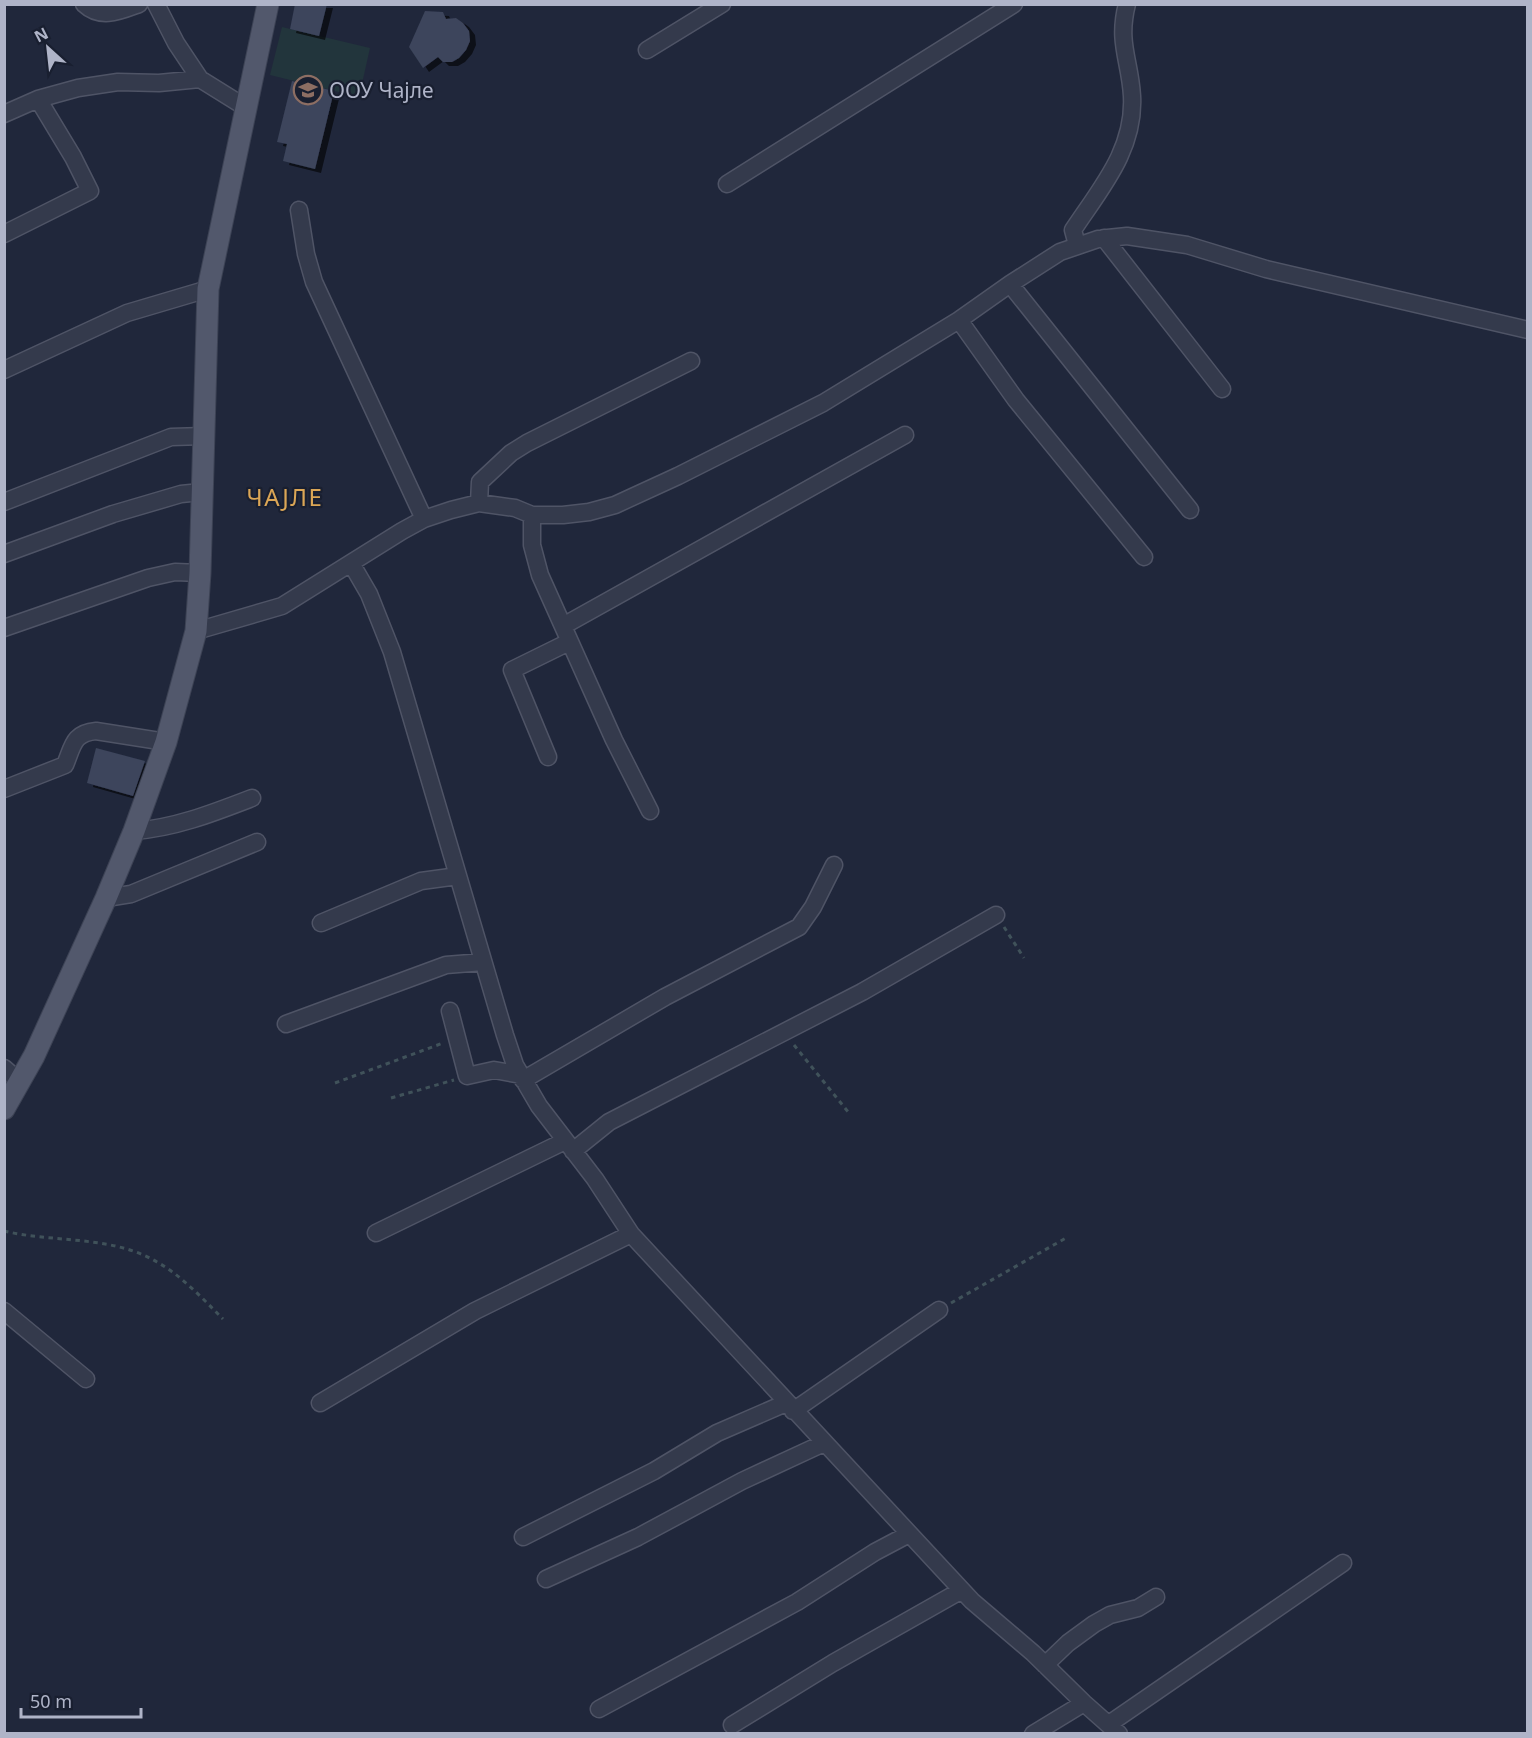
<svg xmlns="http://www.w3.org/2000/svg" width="1532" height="1738" viewBox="0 0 1532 1738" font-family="'Noto Sans',sans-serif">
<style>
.green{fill:#22353c}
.building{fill:#3c445b;filter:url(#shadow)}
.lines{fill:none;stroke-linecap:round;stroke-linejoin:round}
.minor-casing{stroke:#4f5466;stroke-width:19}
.major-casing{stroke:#3d4355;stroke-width:23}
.path{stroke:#40525a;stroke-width:3;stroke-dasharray:4.5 4.5;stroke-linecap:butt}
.minor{stroke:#343a4c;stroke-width:16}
.major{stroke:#52586c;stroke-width:21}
.labels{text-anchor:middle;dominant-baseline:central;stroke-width:4.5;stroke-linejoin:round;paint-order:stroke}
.poi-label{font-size:21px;fill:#afb4c8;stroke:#191f30;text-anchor:start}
.quarter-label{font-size:24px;letter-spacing:1.5px;fill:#dba656;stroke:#191f30}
</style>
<defs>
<filter id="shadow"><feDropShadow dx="6" dy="4" stdDeviation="0" flood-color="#0009"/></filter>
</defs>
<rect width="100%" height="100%" fill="#20273b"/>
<path class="green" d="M282,27L370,48L359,97L270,75Z"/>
<path class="building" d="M295,4H327L319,36L290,29Z
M425,11L443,12L446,19L456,18L463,23L469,31L470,41L466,50L459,58L452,62H443L438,57L423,68L409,47Z
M292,81L334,91L315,169L283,161L287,144L277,142Z
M96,748L145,761L133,796L87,783Z"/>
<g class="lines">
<g class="minor-casing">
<path id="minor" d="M84,4C101,20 120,11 139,4
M156,4L176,43L200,79
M647,50L722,4
M4,114L38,99L78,88L118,82L159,83L200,79L245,107
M727,184L1014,4
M299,210L306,254L314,282L424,519
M4,234L90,191L73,157L38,99
M1104,238L1222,389
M1077,245L1073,230C1100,189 1135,150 1132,96C1130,60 1117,43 1127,4
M1010,284L1190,510
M959,320L1016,400L1144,557
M4,370L127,313L208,289
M4,502L171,437L204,436
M479,503L480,482L511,453L527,443L691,361
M532,515V545L540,575L614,740L650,811
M4,554L113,514L181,494L201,492
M351,563L369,594L392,652L505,1035L515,1065L539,1106L595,1179L631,1234L972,1601L1033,1653L1084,1703L1119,1734
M563,626L905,435
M4,628L148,578L175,572L200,573
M196,631L282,606L402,531L424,519L451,510L479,503L515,508L532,515H563L589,512L615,505L678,476L823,403L959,320L1010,284L1060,252L1098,239L1127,236L1187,245L1266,269L1528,330
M548,757L512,670L569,642
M4,789L65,765C73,746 73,733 96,731L166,742
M134,831C175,828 213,813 252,798
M106,898L131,894L257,842
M321,923L421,881L458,876
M450,1011L467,1076L494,1070L521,1075
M286,1024L446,965L483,962
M4,1068L20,1082
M523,1080L665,997L799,927L813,907L834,865
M573,1151L609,1122L862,992L996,915
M376,1233L565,1141
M4,1311L86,1379
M320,1403L475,1311L631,1234
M793,1411L939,1310
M523,1537L654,1471L717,1433L786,1403
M546,1579L638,1537L742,1481L824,1443
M1045,1665L1068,1643L1094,1624L1110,1615L1138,1608L1156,1597
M599,1709L797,1602L875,1552L909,1534
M1109,1724L1343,1563
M732,1725L833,1663L962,1590
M1033,1734L1084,1703"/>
</g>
<g class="major-casing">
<path id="major" d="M4,1109L34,1056L106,898L134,831L166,742L196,631L200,573L208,289L268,4"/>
</g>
<path class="path" d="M1004,927L1024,958
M794,1045L849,1113
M335,1083L443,1043
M391,1098L454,1080
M4,1231C54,1243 112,1235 157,1262C182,1276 203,1299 223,1319
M951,1303L1066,1238"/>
<use href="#minor" class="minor"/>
<use href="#major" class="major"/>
</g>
<defs>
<g id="school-ring" transform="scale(1.5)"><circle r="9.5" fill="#191f30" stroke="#8d6e63" stroke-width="1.5"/><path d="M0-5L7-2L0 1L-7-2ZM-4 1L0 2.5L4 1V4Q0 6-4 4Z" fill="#8d6e63"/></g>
</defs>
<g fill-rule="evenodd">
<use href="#school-ring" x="308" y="90"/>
</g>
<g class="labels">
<g class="poi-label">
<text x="329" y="90">ООУ Чајле</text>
</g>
<g class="quarter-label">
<text x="285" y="496">ЧАЈЛЕ</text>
</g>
</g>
<rect width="1532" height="1738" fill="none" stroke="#afb4c8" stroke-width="12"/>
<g transform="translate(48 48) rotate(333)" stroke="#191f30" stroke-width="4.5" paint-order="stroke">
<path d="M0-4.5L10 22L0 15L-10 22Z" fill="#afb4c8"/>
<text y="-9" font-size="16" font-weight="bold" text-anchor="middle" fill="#afb4c8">N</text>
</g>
<path d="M21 1708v9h120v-9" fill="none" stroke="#afb4c8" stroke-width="3"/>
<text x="30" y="1708" font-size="18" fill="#afb4c8" stroke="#191f30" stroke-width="4.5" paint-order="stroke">50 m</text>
</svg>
